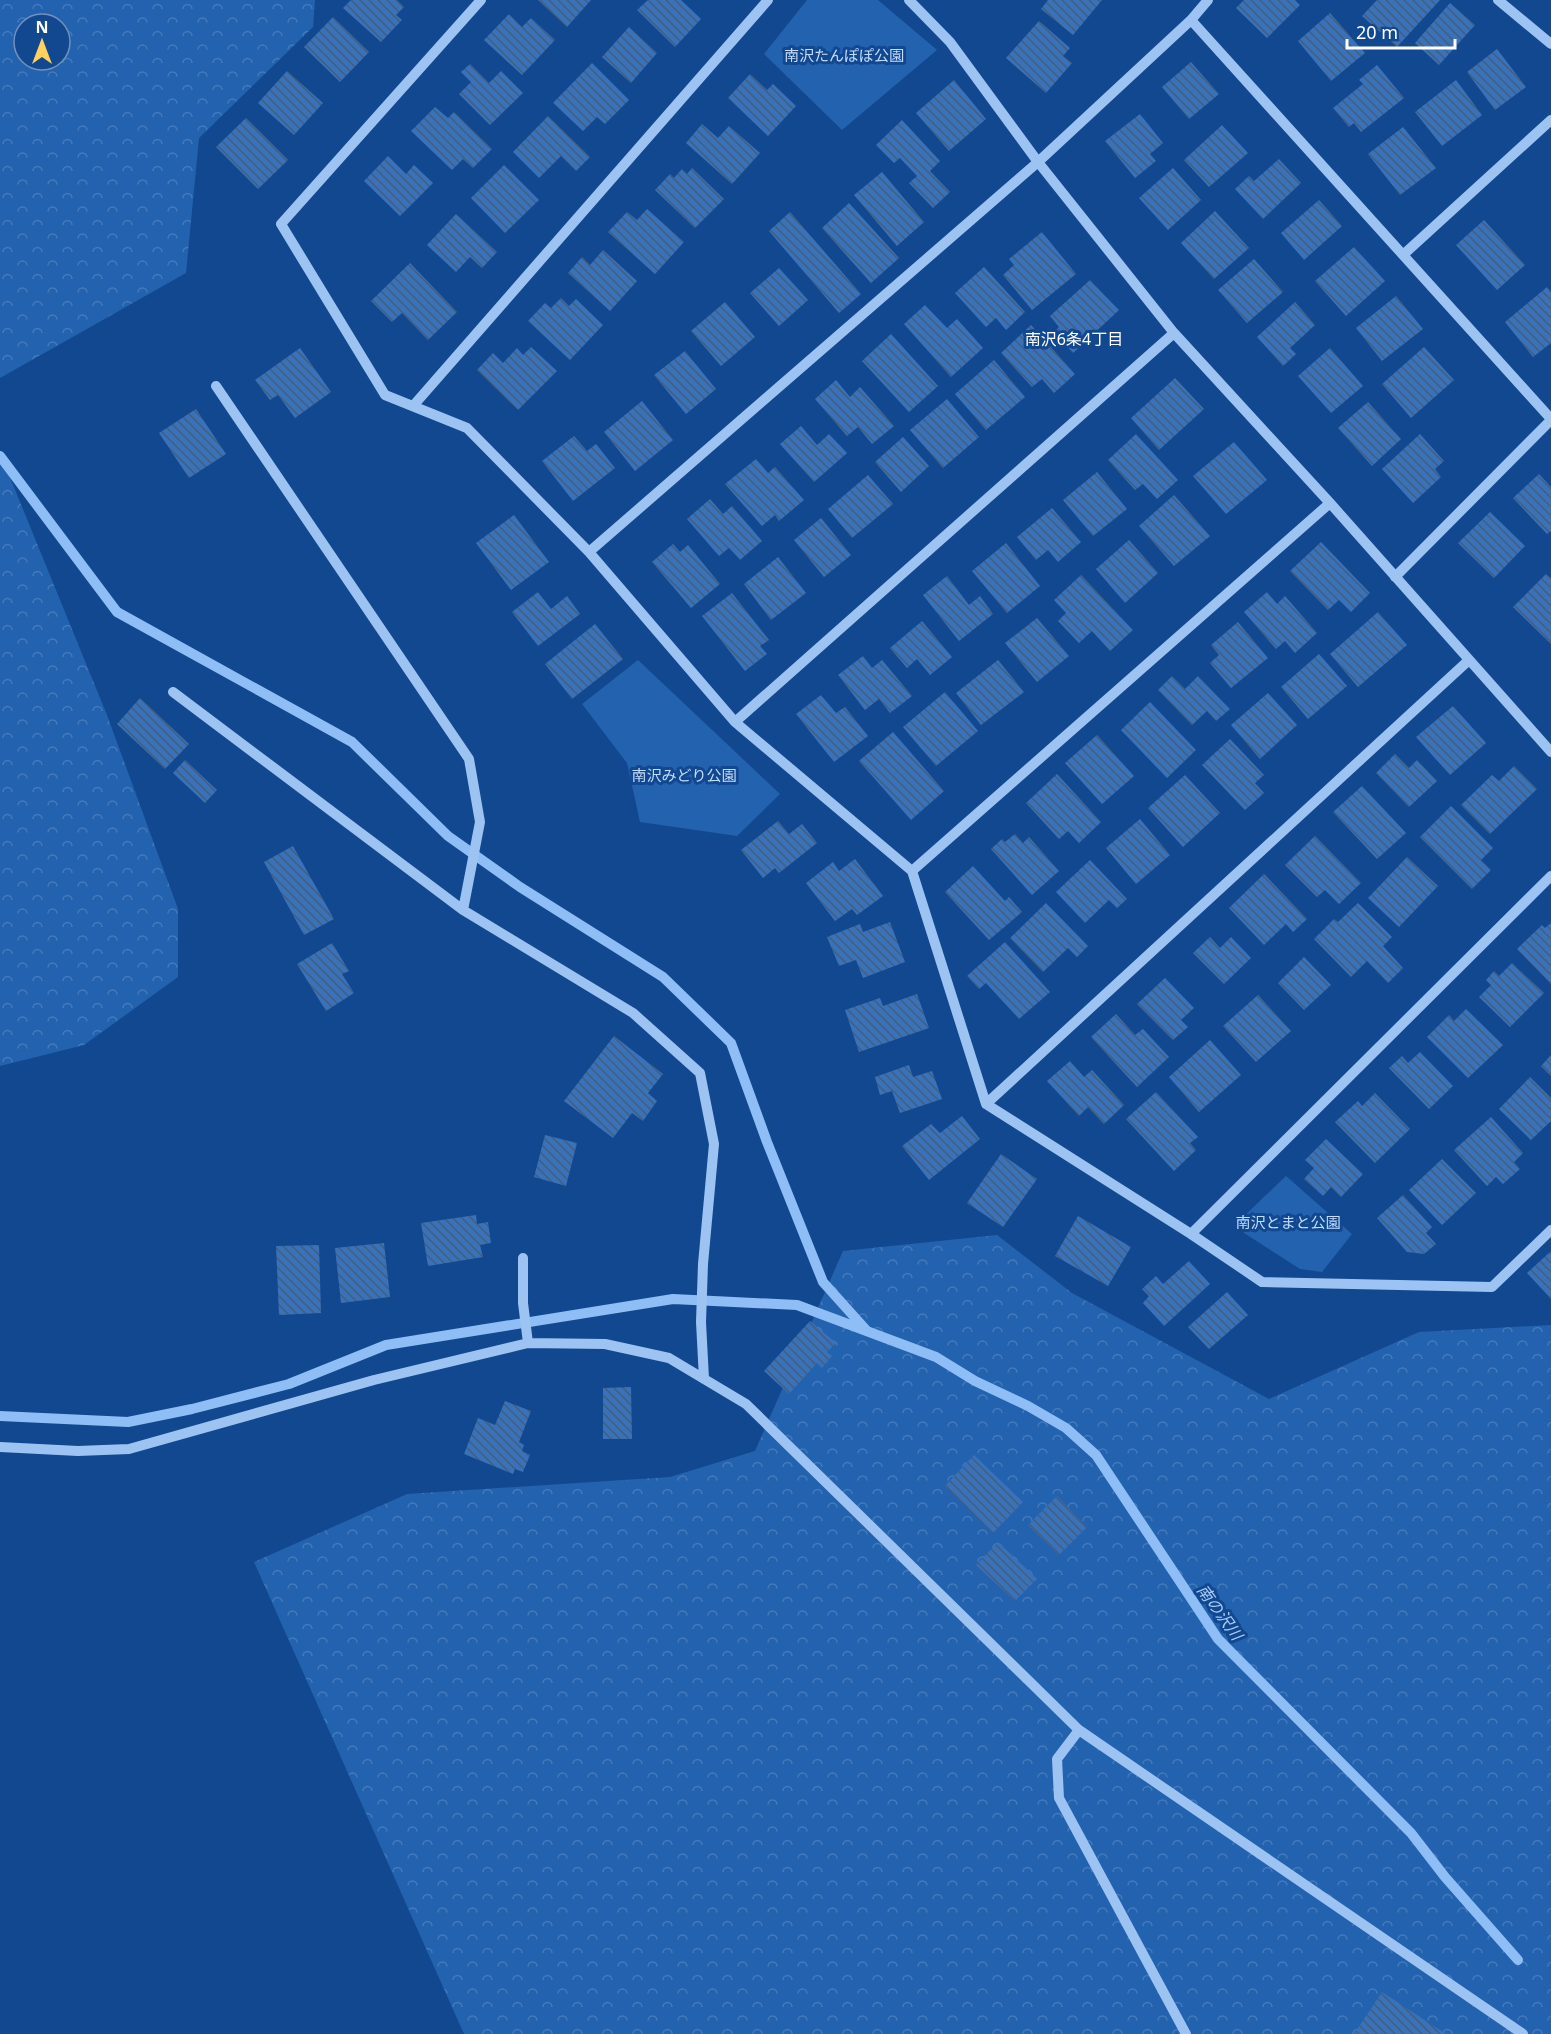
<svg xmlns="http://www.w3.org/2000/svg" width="1551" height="2034" viewBox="0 0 1551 2034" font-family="'Noto Sans','Noto Sans JP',sans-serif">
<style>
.green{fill:#2362af}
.forest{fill:url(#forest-crowns);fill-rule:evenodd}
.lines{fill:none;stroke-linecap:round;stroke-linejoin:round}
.stream{stroke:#8ebef5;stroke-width:10}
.building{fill:url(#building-back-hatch)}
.minor{stroke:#9dc3f2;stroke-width:10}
.labels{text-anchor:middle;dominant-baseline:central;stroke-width:6;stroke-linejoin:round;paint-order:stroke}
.park-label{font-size:15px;fill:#c4ddfd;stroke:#124890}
.neighbourhood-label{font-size:16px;fill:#fff;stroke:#124890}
.water-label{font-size:16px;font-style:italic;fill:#a9cdf9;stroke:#124890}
</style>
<defs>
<pattern id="forest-crowns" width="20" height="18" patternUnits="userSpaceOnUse" patternTransform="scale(1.5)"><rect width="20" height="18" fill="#2362af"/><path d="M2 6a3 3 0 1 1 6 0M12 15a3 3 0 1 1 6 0" fill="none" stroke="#447abb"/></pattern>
<pattern id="building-back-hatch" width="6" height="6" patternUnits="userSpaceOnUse" patternTransform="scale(1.5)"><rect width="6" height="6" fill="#3a72b9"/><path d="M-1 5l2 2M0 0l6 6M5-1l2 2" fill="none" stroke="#445d7d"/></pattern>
</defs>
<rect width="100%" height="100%" fill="#124890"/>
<path class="green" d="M807,0H878L937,50L842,130L764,54Z
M638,660L780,794L737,836L640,822L627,763L582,704Z
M1286,1176L1352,1234L1322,1272L1300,1269L1244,1233L1242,1218Z"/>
<path class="forest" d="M0,0H315L313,27L199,138L186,273L0,378ZM24,24H60V60H24Z
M0,453L107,715L178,909V977L84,1045L0,1066Z
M997,1235L1072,1293L1269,1399L1419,1332L1551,1325V2034H464L254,1562L407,1494L670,1477L755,1451L843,1251Z"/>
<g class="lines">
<path class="stream" d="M0,456L117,612L352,742L448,836L520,887L663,977L731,1043L767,1142L823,1282L867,1331
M0,1416L128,1422L192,1409L289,1384L386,1345L673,1299L797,1305L936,1357L975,1381L1028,1406L1066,1428L1096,1455L1218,1639L1411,1833L1445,1877L1518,1960"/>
</g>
<path class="building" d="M351,0H397L404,7L396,15L402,20L381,42L343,8Z
M538,0H591L567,27Z
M648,0H681L701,19L675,47L637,10Z
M1048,0H1102L1073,35L1041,9Z
M1244,0H1295L1300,5L1267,38L1236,8Z
M1377,0H1440L1397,47L1362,16Z
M1450,3L1475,25L1439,65L1415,43Z
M1330,13L1365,53L1331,81L1298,41Z
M509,14L522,27L531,18L555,40L522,75L484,40Z
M333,17L369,52L340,82L304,47Z
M1039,21L1070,48L1063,56L1072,63L1046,93L1006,58Z
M629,27L657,53L631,83L602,57Z
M1497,49L1526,87L1495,110L1467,72Z
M1191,62L1219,94L1189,119L1162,87Z
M592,63L629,100L605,124L597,117L583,131L553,103Z
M470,64L489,83L501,71L523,93L490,125L459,94L471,82L461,72Z
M1377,65L1404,98L1361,132L1354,123L1349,127L1333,108L1363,84L1359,80Z
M287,71L323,103L294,135L258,103Z
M750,74L767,90L773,84L796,106L768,136L728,98Z
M954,80L986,119L949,151L916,113Z
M1456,80L1482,115L1442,146L1415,112Z
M435,107L448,118L454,112L492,149L473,168L463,159L452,170L411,131Z
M1140,114L1163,143L1150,154L1156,161L1135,178L1105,141Z
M548,116L590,157L576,171L561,156L539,178L513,152Z
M246,118L288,160L258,189L216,147Z
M902,120L940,161L930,171L950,192L933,208L909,183L917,176L900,158L894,163L876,145Z
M702,124L718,138L729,126L760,153L732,184L686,143Z
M1222,125L1248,153L1209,187L1184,160Z
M1403,127L1436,168L1400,195L1368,154Z
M388,156L406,174L414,165L433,183L400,216L364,181Z
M1279,159L1301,183L1263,219L1235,189L1249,176L1254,181Z
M504,165L539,200L505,233L471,198Z
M692,168L724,199L695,228L655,190L670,174L674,178L682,169L687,174Z
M1173,168L1201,200L1168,230L1139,198Z
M882,172L924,222L897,246L854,195Z
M1319,200L1342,226L1304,260L1281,233Z
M849,203L899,258L871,283L822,228Z
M647,209L684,242L655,274L608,232L627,212L637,220Z
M1215,211L1249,248L1214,279L1181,243Z
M790,212L861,294L839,313L769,231Z
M456,214L497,252L482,268L470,257L456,272L427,245Z
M1484,220L1525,265L1497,290L1456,245Z
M1042,232L1076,274L1032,310L1003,275L1014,265L1009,259Z
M1354,247L1385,281L1346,316L1315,281Z
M603,250L637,281L610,311L568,273L582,257L590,265Z
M1254,259L1283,292L1247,323L1218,290Z
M410,263L457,312L428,340L402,313L392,322L371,301Z
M984,267L1025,312L1006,330L996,318L986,327L955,293Z
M779,268L808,300L779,326L750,293Z
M1090,280L1119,310L1073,353L1053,332L1059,327L1050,316Z
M1547,287L1551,292V343L1533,357L1505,322Z
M1396,296L1423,329L1382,361L1356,328Z
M561,298L569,306L576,299L603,325L570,360L528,321L545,303L551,308Z
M725,302L755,337L721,366L691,331Z
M1295,302L1315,325L1290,348L1296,354L1283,366L1257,337Z
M925,305L947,328L957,319L983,348L951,377L904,324Z
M1031,325L1075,374L1054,393L1042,379L1032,387L1001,353Z
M891,334L938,386L909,412L862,361Z
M531,347L557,371L518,410L477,370L493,353L503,363L517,348L523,355Z
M1424,347L1454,380L1411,418L1382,384Z
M300,348L331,392L295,418L278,395L270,400L255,380Z
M1330,348L1363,386L1331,413L1298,376Z
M685,351L716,389L686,414L654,375Z
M994,360L1025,397L986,430L955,394Z
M1175,378L1204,409L1159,450L1131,418Z
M836,380L850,397L860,387L894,426L872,444L858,427L847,436L815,399Z
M947,399L979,437L943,468L910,430Z
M642,401L673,440L635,471L604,432Z
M1368,402L1401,439L1372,466L1338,428Z
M196,409L226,454L189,478L159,433Z
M801,426L817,445L829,434L847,453L814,482L780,444Z
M1136,434L1178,480L1157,499L1143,484L1135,490L1108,460Z
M1420,434L1444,461L1435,469L1441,477L1413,503L1382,469Z
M574,436L587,451L596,444L615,468L573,501L542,461Z
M903,437L929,466L901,492L875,462Z
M1234,442L1267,480L1226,514L1193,476Z
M756,459L768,473L775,467L804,500L779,521L775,515L762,526L725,484Z
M1097,472L1127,509L1093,536L1063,500Z
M1539,474L1551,487V531L1547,534L1513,498Z
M868,475L893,504L852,538L828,509Z
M1174,495L1210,536L1174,566L1139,526Z
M710,499L723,514L732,506L762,541L740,560L729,548L719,556L687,519Z
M1052,508L1081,542L1058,562L1048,550L1036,560L1017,537Z
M1490,512L1525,546L1494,578L1458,543Z
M514,515L549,562L511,590L476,543Z
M821,518L851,555L824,577L794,540Z
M1129,540L1158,573L1125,603L1096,569Z
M1321,542L1370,593L1351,612L1339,600L1328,610L1290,571Z
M1006,543L1040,586L1007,613L972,571Z
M673,544L680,552L688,545L720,584L691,608L652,562Z
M778,557L806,593L771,620L744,584Z
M1546,574L1551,578V644L1513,607Z
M1081,575L1133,630L1110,651L1092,631L1079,643L1058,621L1066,613L1054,600Z
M947,576L969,605L980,596L993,614L959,641L923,595Z
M538,592L551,609L567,596L580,614L538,646L512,612Z
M1267,592L1277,604L1285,596L1317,633L1295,653L1285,641L1276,649L1244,612Z
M732,593L769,640L760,646L767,654L745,671L702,616Z
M1378,612L1407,645L1358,687L1330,654Z
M1037,618L1069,656L1037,682L1005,643Z
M922,621L952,657L930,675L917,659L907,668L890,648Z
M1238,622L1268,658L1231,688L1210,663L1219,655L1211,645Z
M595,624L623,659L572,699L545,664Z
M1319,654L1347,686L1308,719L1281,687Z
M863,656L872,668L882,660L912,696L890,713L879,699L865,710L838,675Z
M998,660L1024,692L981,725L956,693Z
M1172,676L1185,689L1198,676L1230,709L1216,721L1207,711L1192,725L1158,690Z
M945,692L978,731L936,766L903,727Z
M1268,693L1297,725L1260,759L1231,725Z
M821,695L836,713L845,707L868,736L834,762L796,714Z
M140,698L189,744L165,769L117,724Z
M1150,702L1196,750L1167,778L1121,730Z
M1453,706L1486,743L1450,775L1416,737Z
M893,732L944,791L911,820L859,761Z
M1097,735L1134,776L1102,804L1065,763Z
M1230,739L1264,775L1255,783L1264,793L1245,810L1202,765Z
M1395,754L1409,768L1417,760L1437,781L1409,807L1376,773Z
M185,760L217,790L205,803L173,773Z
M1514,766L1537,789L1490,834L1461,805L1492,775L1499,781Z
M1057,774L1101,822L1079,843L1068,831L1059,839L1026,803Z
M1185,775L1220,813L1183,847L1148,808Z
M1362,786L1406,833L1377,859L1333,812Z
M1451,806L1493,848L1481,860L1491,870L1472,889L1420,837Z
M1140,819L1170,855L1136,884L1106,848Z
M778,821L789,834L802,824L817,843L779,873L775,868L763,878L741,850Z
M1015,834L1023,843L1029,837L1059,871L1032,895L991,849L1002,839L1005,842Z
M1315,836L1361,883L1339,904L1325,890L1317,897L1285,865Z
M293,846L334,919L304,935L264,862Z
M1407,857L1438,886L1399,927L1368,898Z
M855,859L883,896L857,915L852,909L835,921L806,883L833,862L839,871Z
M1090,860L1127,899L1117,908L1109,900L1085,923L1056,892Z
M973,866L1005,901L1009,897L1022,912L989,940L945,892Z
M1264,874L1307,919L1293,932L1286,924L1264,945L1229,908Z
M1046,903L1088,946L1077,957L1068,948L1043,972L1010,938Z
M1358,903L1392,937L1383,946L1403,968L1388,983L1367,961L1351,977L1314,939L1334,919L1338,922Z
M890,922L905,962L863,978L856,960L839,966L827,937L860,924L863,932Z
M1551,923V984L1517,949L1542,925L1545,928Z
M1210,937L1220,948L1231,937L1251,958L1224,984L1193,953Z
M1005,942L1050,992L1019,1019L986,983L979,989L967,976Z
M332,943L349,971L342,974L354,993L326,1011L297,964Z
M1304,957L1331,985L1304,1010L1278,983Z
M1512,963L1544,993L1510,1027L1479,997L1491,985L1486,980L1494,971L1499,976Z
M1165,978L1194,1008L1181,1020L1188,1027L1173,1040L1137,1004Z
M917,994L929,1028L859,1052L845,1010L880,998L883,1006Z
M1258,995L1291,1031L1256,1062L1223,1026Z
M1466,1009L1503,1045L1468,1078L1427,1037L1449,1015L1454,1021Z
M1116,1014L1135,1035L1143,1029L1169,1057L1137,1087L1091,1037Z
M614,1036L663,1074L648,1093L657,1101L643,1121L632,1113L613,1138L564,1101Z
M1210,1040L1241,1075L1199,1112L1169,1077Z
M1420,1052L1453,1086L1429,1109L1389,1068L1402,1056L1408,1063Z
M1551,1055V1076L1541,1066Z
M1070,1061L1084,1077L1092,1070L1124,1105L1104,1124L1088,1107L1079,1116L1047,1081Z
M909,1065L913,1077L932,1071L942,1099L900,1113L892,1091L880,1095L875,1077Z
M1530,1077L1551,1098V1121L1531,1140L1499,1109Z
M1156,1092L1198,1137L1190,1143L1196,1150L1174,1171L1126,1119Z
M1375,1093L1410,1129L1375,1163L1335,1122L1358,1101L1362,1106Z
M962,1116L980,1139L929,1180L902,1146L931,1124L940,1133Z
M1491,1117L1523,1153L1514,1162L1520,1169L1503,1184L1496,1177L1487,1186L1454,1150Z
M545,1135L577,1143L566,1186L534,1177Z
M1326,1139L1363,1174L1341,1197L1331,1187L1323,1196L1304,1179L1314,1168L1305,1160Z
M1001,1154L1037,1179L1003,1227L967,1203Z
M1442,1159L1476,1193L1442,1225L1409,1190Z
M1403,1195L1432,1227L1426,1233L1436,1244L1424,1254L1407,1252L1377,1218Z
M476,1215L477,1224L488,1222L491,1243L480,1245L483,1257L428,1266L421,1223Z
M1078,1216L1131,1247L1108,1286L1055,1256Z
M384,1243L390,1297L341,1303L335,1248Z
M319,1245L321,1313L279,1315L276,1246Z
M1551,1251V1299L1527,1273Z
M1189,1261L1210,1284L1164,1326L1143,1303L1149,1296L1142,1289L1156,1276L1163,1284Z
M1227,1292L1248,1315L1209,1349L1188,1327Z
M810,1321L836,1343L827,1352L832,1356L822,1368L817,1363L789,1394L764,1371Z
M631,1387L632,1439H603V1388Z
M505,1401L531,1411L519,1442L524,1445L522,1451L530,1455L523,1472L515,1469L513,1474L464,1454L478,1418L495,1425Z
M974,1455L1023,1502L993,1533L945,1486Z
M1057,1496L1087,1527L1059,1555L1028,1525Z
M998,1542L1037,1579L1015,1601L976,1565Z
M1382,1992L1446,2034H1354Z"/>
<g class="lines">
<path class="minor" d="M481,0L281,224L385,395L467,428L589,552L735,722L912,871L986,1104L1191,1234L1262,1282L1492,1287L1551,1230
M909,0L950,42L1038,162L1174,333L1330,503L1551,752
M1498,0L1551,44
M1191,20L1551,419
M1403,255L1551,120
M216,386L469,759L480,822L463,910
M413,406L768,0
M589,552L1038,162L1191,20L1208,0
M1395,577L1551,420
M173,692L463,910L633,1013L700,1073L714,1144L703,1264L701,1322L704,1379
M735,722L1174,333
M912,871L1330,503
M986,1104L1469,660
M1191,1234L1551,876
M523,1258V1303L528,1343
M0,1447L78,1451L129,1449L374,1380L528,1343L605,1344L669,1358L746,1404L1079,1730L1523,2034
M1079,1730L1057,1759L1059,1798L1186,2034"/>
</g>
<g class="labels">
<g class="park-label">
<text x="844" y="55">南沢たんぽぽ公園</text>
<text x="684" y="775">南沢みどり公園</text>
<text x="1288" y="1222">南沢とまと公園</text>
</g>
<g class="neighbourhood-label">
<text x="1074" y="339">南沢6条4丁目</text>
</g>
<g class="water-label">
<text transform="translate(1220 1612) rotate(54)">南の沢川</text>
</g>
</g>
<g transform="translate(42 42)"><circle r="28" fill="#124890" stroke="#7191bc" stroke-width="1.5"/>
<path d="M0-4.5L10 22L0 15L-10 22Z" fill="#ffd15e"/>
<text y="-9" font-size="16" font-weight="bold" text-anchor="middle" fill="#ffffff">N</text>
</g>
<path d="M1347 39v9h108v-9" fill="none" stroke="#ffffff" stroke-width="3"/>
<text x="1356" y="39" font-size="18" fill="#ffffff" stroke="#124890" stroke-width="4.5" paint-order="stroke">20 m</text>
</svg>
